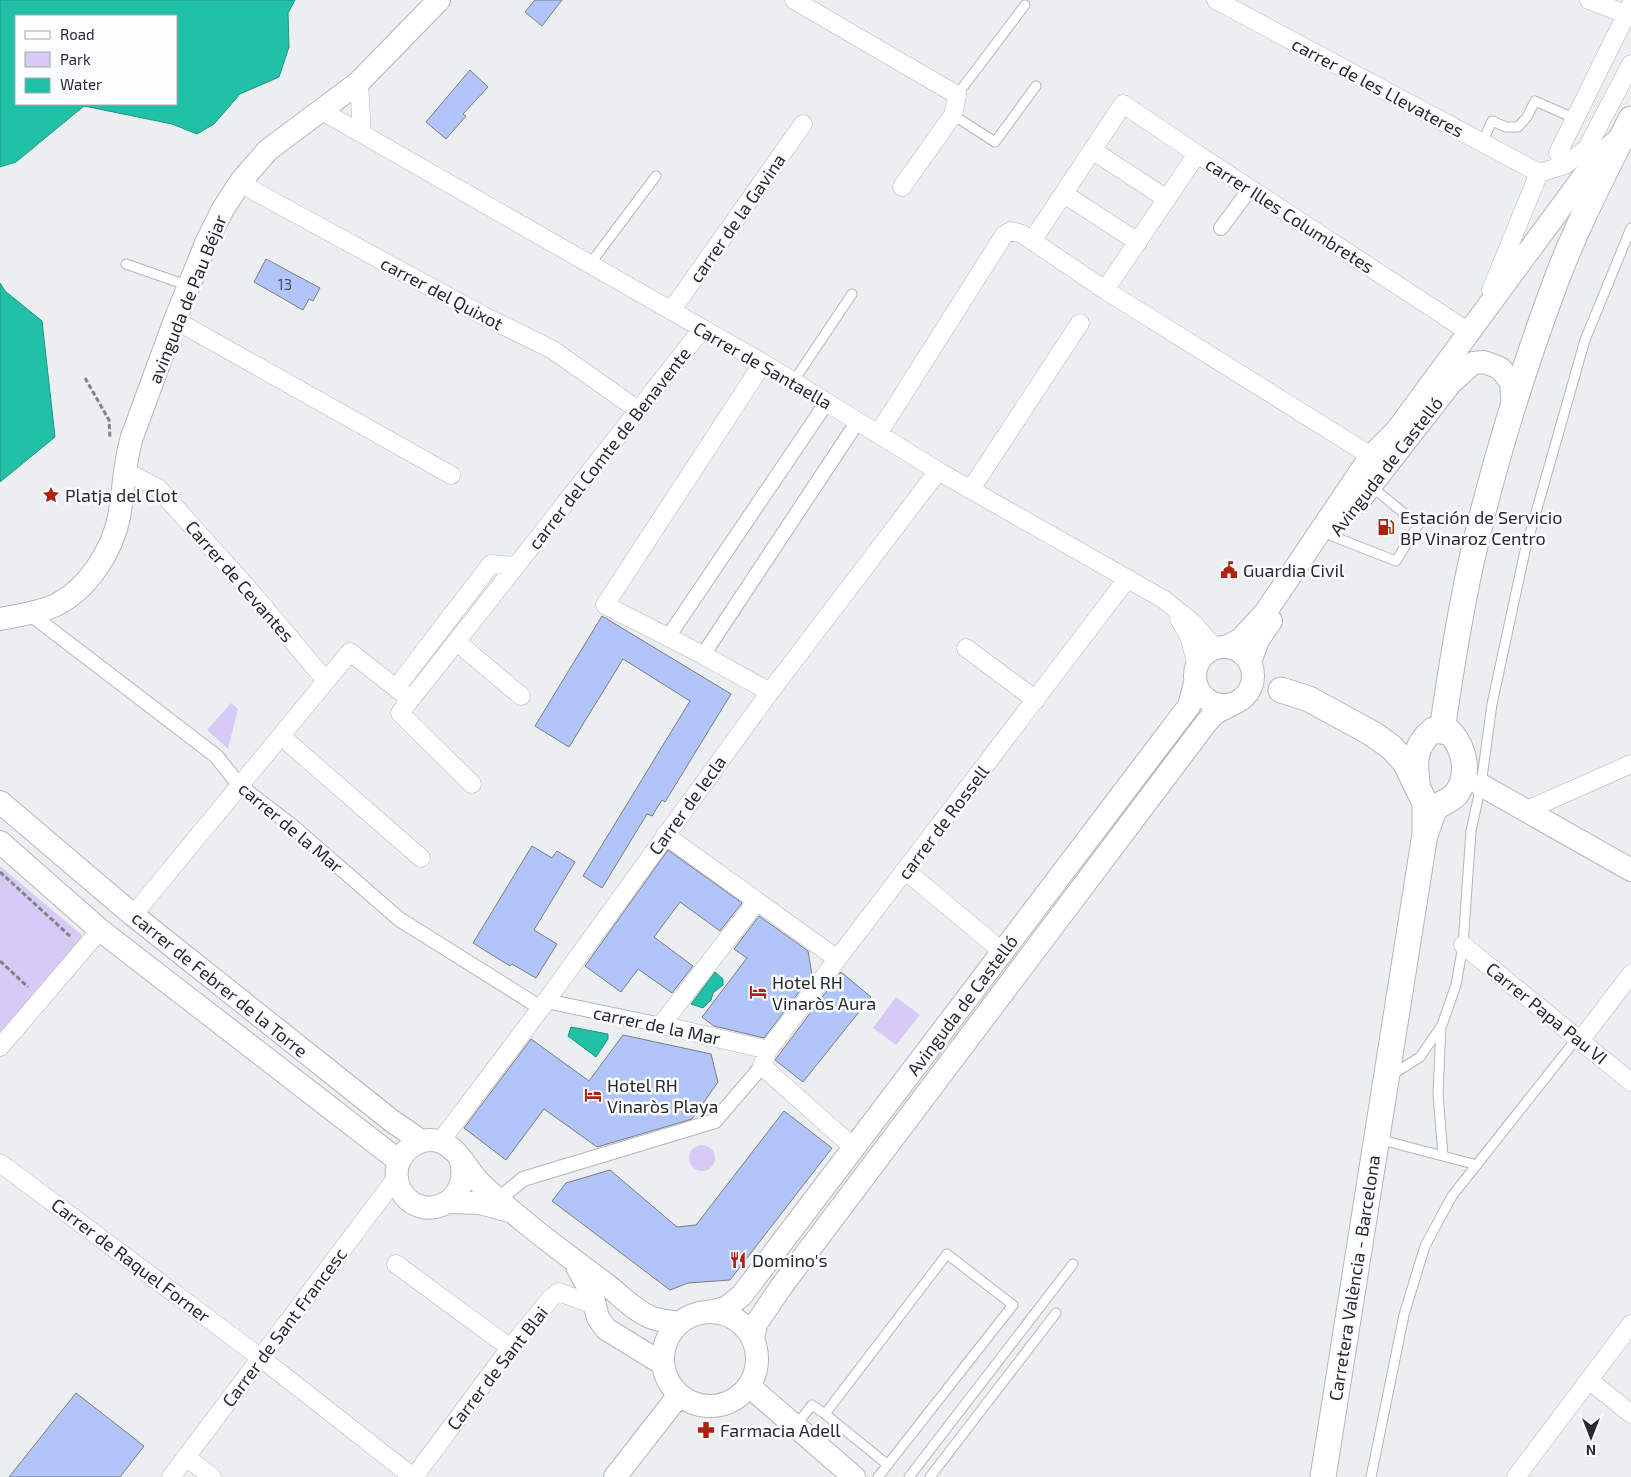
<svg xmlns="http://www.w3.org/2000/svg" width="1631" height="1477" viewBox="0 0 1631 1477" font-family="'Exo 2',sans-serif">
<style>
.green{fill:#d7caf5}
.water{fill:#21c1a7;stroke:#239482;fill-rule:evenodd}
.building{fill:#b2c5fa;stroke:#7c7d7f}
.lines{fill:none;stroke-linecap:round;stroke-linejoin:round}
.service-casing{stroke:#b4b6b8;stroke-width:11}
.pedestrian-casing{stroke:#b4b6b8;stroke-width:16}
.minor-casing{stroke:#b4b6b8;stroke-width:19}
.tertiary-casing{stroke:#b4b6b8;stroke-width:24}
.secondary-casing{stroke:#b4b6b8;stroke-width:27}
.path{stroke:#828384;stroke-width:3;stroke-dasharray:5 2.5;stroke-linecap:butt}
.service{stroke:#fff;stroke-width:9}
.pedestrian{stroke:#fff;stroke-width:14}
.minor{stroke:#fff;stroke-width:18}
.tertiary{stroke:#fff;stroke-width:22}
.secondary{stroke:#fff;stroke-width:25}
.labels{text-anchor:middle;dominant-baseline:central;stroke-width:5;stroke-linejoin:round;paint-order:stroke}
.number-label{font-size:15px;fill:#4b515e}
.street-label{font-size:18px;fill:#292a2a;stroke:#fafdff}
.poi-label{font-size:18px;fill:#292a2a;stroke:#fafdff;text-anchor:start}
</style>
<rect width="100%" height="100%" fill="#eceff1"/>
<path class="green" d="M231,703L238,709L228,749L207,730Z
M0,866L83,936L0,1034Z
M896,997L920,1015L896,1045L873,1028Z
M689 1158a13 13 0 1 1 26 0a13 13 0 1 1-26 0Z"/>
<path class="water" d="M0,0H295L288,13L289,47L279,77L240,94L214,124L197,134L172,124L84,106L16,162L0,167ZM16,16H176V104H16Z
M0,283L5,291L42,321L55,437L0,482Z
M715,972L723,979V985L713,993L711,1000L703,1008L691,1004Z
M571,1027L608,1034V1039L596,1057L568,1036Z"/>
<path class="building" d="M535,0H562L542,26L525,12Z
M470,70L488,87L463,114L466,116L446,139L426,122Z
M266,259L320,288L313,301L309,299L303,310L254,282Z
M602,616L731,694L665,802L662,800L652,816L647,814L602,888L583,876L690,701L623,659L569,747L535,726Z
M532,846L552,858L557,851L575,862L534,930L557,944L536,978L512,964L510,966L473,943Z
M668,850L742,903L720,931L680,902L654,937L693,966L672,993L638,969L621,992L585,966Z
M759,916L808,951L812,975L764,1038L714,1026L702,1017L747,958L734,949Z
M841,972L871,997L803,1082L775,1060Z
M623,1035L711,1054L718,1082L692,1119L597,1147L544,1109L506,1160L464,1128L531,1039L589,1081Z
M784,1111L832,1148L730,1280L688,1283L670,1290L552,1201L566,1183L610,1170L677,1227L696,1225Z
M76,1393L144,1446L120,1477H9Z"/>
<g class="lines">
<g class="service-casing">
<path id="service" d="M957,95L1025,5
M953,115L995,142L1036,86
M1482,143L1492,121L1506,127H1518L1527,117L1535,101L1576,119
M126,264L189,286
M590,264L656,176
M793,382L852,294
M1332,536L1396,561L1418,525L1371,486
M1441,1026L1438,1094L1443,1156
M1390,1076L1420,1057L1442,1025L1456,985L1463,945L1471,831L1481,785L1492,704L1525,551L1585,340L1631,228
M1378,1139L1477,1165
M825,1414L888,1465
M796,1425L812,1405L825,1414L947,1254L1013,1305L878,1477
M909,1477L1073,1264
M930,1477L1056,1313
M1371,1477L1404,1315L1425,1246L1452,1196L1577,1038"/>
</g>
<g class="pedestrian-casing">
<path id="pedestrian" d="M1221,228L1250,189
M29,613L216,756L240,786L292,826L399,919L541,1008
M668,637L827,402
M703,655L858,421
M546,1001L661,1025
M499,1199L523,1179L715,1121L762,1066"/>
</g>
<g class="minor-casing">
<path id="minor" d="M794,0L957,95L953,115L902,187
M1216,0L1539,173
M1589,0L1631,16
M359,82L362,134
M322,111L763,363L938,471L1163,599L1192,622L1213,646L1219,647
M1092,150L1167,199
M1558,153L1631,5
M1539,173L1565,165L1587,148L1631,64
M241,181L254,191L482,315L553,350L638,410
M1064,194L1138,242
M1032,241L1123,104L1197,154
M1105,290L1197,154L1469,332L1474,322
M1491,290L1539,173
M671,311L803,124
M175,320L451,475
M763,363L605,605L703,655L770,692
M878,434L1004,235L1011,231L1022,234L1105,290L1371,456
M125,471L158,488L252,593L326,681
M971,489L1080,323
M516,566L702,329
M1179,619L1189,636L1197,665
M457,642L521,696
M966,648L1036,700
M396,688L491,564L516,566L400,713L472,784
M281,736L421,858
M1525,811L1631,764
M665,835L836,958
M906,871L1003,952
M757,901L661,1025L768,1050
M133,915L350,652L405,695
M1463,945L1631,1082
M1580,1041L1631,974
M0,1047L100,930
M440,1142L541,1008L770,692L938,471
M854,1148L762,1066L768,1050L1127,579
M0,1163L261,1358L413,1477
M396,1264L510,1348
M1589,1380L1631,1414
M186,1457L212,1477
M171,1477L397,1177
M414,1477L510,1348L551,1298L559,1292L594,1305
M1516,1477L1631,1324"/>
</g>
<g class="tertiary-casing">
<path id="tertiary" d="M1358,502L1450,384L1473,363L1484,362L1500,368L1511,382L1513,408
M0,619C18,615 39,613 56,605C88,589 112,551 119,517C124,490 124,463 132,437L175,320L207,241L223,209L241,181L268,150L359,82L439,0
M1195 676a29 29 0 1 1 58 0a29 29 0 1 1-58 0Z
M1226,647L1241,639L1265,613L1371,456L1397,430L1598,157L1622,137
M1250,662L1258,640L1271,621
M1481,785L1631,870
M0,802L133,915L392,1121L421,1141
M0,842L100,930L399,1161
M461,1161C472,1205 419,1225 400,1189C396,1181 395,1168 400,1160C407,1145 425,1136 441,1142C459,1149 467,1170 480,1183C519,1220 564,1253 607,1285C620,1295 635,1311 650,1317C659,1321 670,1321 679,1323
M449,1202L480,1203L510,1211
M577,1267L592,1294L598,1318L606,1329L663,1364
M712,1311L726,1308L742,1295L1189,706L1195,683
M663 1359a47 47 0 1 1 94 0a47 47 0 1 1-94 0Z
M753,1339L756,1324L781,1287L1206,723L1215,713L1231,705
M749,1386L854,1477
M615,1477L679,1395"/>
</g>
<g class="secondary-casing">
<path id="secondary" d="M1281,690L1309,699L1373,734L1391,747L1405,762L1425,803V834L1323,1477
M1442,731C1450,675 1459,619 1471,563C1492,468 1522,372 1556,281C1577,225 1605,172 1631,119
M1417,783C1414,760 1415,745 1433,730L1450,732C1465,749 1470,773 1457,793C1452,800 1443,802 1437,807C1432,812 1429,825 1426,832"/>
</g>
<path class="path" d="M85,378L109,420L110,438
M0,872L71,937
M0,961L28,987"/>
<use href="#service" class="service"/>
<use href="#pedestrian" class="pedestrian"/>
<use href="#minor" class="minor"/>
<use href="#tertiary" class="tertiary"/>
<use href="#secondary" class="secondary"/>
</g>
<defs>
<g id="sight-bare" transform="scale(1.35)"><path d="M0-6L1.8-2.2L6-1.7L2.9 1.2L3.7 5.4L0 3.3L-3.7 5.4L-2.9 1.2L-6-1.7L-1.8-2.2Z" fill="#b02113" stroke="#fafdff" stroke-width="2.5" paint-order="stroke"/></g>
<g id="fuel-bare" transform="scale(1.35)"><path d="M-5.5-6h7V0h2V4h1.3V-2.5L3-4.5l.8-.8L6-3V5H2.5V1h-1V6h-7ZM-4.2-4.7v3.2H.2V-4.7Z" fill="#b02113" stroke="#fafdff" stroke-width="2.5" paint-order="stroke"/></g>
<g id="civic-bare" transform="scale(1.35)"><path d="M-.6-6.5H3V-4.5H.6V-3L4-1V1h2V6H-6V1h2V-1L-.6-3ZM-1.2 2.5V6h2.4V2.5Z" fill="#b02113" stroke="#fafdff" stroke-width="2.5" paint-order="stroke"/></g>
<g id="hotel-bare" transform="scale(1.35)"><path d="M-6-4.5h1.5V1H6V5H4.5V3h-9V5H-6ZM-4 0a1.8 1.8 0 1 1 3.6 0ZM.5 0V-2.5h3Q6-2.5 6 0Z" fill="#b02113" stroke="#fafdff" stroke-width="2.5" paint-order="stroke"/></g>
<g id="restaurant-bare" transform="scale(1.35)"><path d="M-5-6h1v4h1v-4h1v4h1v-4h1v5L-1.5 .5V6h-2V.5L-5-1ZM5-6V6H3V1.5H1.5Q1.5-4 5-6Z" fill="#b02113" stroke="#fafdff" stroke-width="2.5" paint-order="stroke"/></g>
<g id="pharmacy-bare" transform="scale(1.35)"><path d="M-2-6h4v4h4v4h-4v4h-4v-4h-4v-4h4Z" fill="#b02113" stroke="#fafdff" stroke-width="2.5" paint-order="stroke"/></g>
</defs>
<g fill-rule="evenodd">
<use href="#sight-bare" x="51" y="495"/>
<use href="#fuel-bare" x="1386" y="527"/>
<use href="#civic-bare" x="1229" y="570"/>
<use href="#hotel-bare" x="758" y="992"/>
<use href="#hotel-bare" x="593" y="1095"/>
<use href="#restaurant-bare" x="738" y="1260"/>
<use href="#pharmacy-bare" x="706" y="1430"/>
</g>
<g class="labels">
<g class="number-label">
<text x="285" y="284">13</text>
</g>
<g class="street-label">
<text transform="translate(1378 87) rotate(28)">carrer de les Llevateres</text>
<text transform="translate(1290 215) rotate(33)">carrer Illes Columbretes</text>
<text transform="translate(737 218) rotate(-55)">carrer de la Gavina</text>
<text transform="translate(442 293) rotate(28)">carrer del Quixot</text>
<text transform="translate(187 299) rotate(-68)">avinguda de Pau Béjar</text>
<text transform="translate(763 365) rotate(30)">Carrer de Santaella</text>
<text transform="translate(609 448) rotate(-52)">carrer del Comte de Benavente</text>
<text transform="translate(1386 466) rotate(-52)">Avinguda de Castelló</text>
<text transform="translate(240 581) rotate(49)">Carrer de Cevantes</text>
<text transform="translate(687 805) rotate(-54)">Carrer de Iecla</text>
<text transform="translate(943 822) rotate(-53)">carrer de Rossell</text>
<text transform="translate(291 827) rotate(40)">carrer de la Mar</text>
<text transform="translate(220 984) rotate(39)">carrer de Febrer de la Torre</text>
<text transform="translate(962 1005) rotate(-53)">Avinguda de Castelló</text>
<text transform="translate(1547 1013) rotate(39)">Carrer Papa Pau VI</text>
<text transform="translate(657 1025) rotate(12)">carrer de la Mar</text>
<text transform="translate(131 1260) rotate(37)">Carrer de Raquel Forner</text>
<text transform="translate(1354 1278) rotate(-81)">Carretera València - Barcelona</text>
<text transform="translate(284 1327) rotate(-53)">Carrer de Sant Francesc</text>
<text transform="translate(497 1368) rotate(-52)">Carrer de Sant Blai</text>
</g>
<g class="poi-label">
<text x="65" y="495">Platja del Clot</text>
<text x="1400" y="517">Estación de Servicio<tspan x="1400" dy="21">BP Vinaroz Centro</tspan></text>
<text x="1243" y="570">Guardia Civil</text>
<text x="772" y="982">Hotel RH<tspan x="772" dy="21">Vinaròs Aura</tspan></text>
<text x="607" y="1085">Hotel RH<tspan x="607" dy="21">Vinaròs Playa</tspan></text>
<text x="752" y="1260">Domino's</text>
<text x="720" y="1430">Farmacia Adell</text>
</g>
</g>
<rect x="15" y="15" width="162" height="90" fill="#fafdff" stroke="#a6a9aa"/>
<rect x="25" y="31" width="25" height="8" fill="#ffffff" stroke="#a6a9aa"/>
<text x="60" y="40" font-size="15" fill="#292a2a">Road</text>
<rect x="25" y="52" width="25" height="15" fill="#d7caf5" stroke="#a6a9aa"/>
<text x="60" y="65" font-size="15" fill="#292a2a">Park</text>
<rect x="25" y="78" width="25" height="15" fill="#21c1a7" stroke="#a6a9aa"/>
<text x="60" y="90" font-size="15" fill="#292a2a">Water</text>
<g transform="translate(1591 1437) rotate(180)" stroke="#fafdff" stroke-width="4" paint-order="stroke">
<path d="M0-4L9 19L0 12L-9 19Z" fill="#292a2a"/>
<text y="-8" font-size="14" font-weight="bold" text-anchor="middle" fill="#292a2a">N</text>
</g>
</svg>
